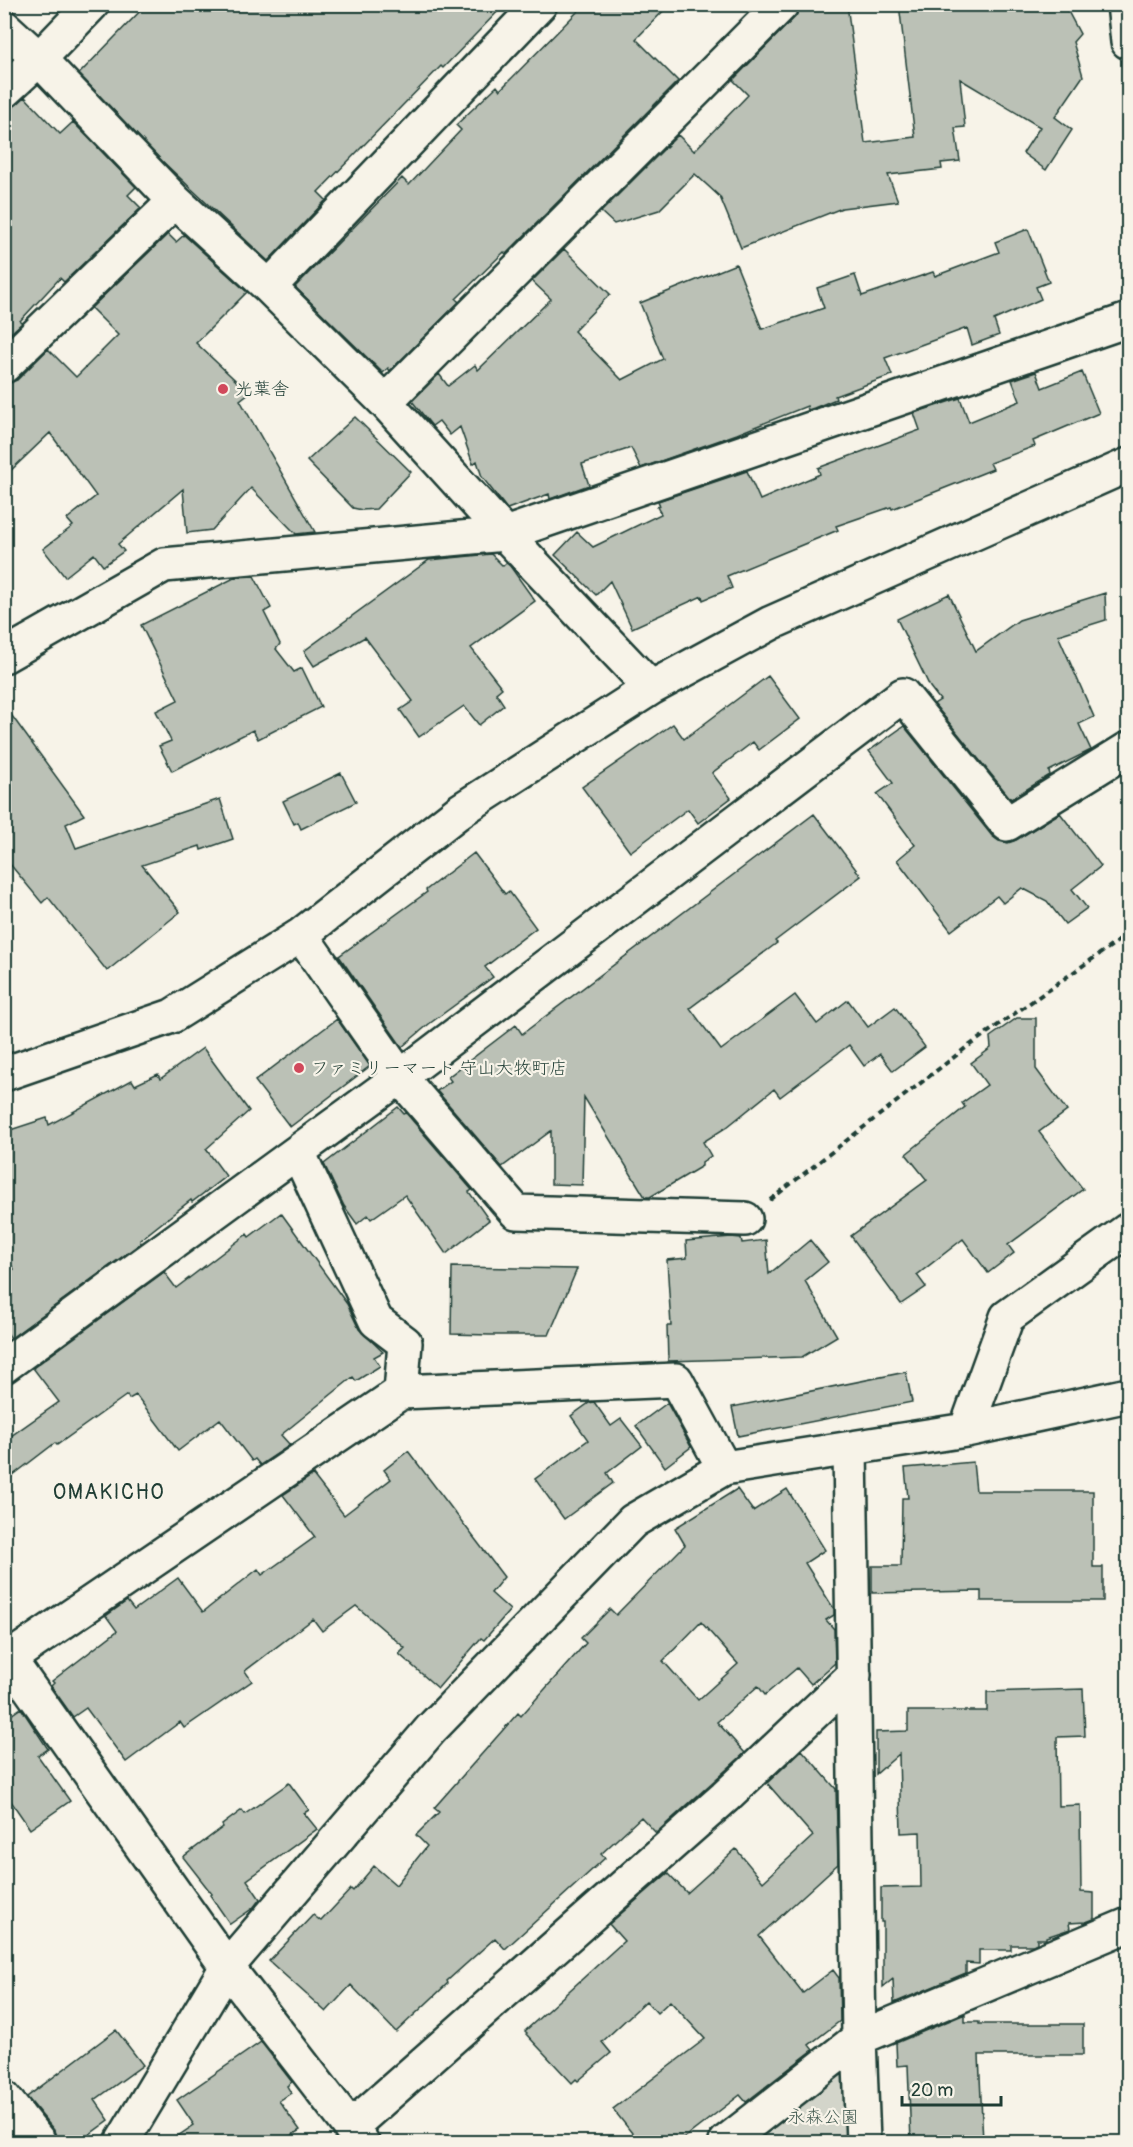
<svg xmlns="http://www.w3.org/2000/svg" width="1133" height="2147" viewBox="0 0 1133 2147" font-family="Pangolin,'Klee One',sans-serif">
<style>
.green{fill:#d3d5ca;stroke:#79897f;stroke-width:1.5}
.building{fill:#bbc1b6;stroke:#1f3d34;stroke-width:1.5;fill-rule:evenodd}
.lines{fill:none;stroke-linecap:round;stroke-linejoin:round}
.minor-casing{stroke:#1f3d34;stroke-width:38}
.major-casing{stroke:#1f3d34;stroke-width:38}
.path{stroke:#1f3d34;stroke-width:4;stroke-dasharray:6 4.5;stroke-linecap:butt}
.minor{stroke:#f7f3e8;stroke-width:33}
.major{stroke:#f7f3e8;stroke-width:33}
.poi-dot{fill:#d1495b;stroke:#f7f3e8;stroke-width:2}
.labels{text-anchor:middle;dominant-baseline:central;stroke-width:4.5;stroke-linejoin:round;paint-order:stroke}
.poi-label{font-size:18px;fill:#1f3d34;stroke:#f7f3e8;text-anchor:start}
.park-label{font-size:18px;fill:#435b52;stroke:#f7f3e8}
.quarter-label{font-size:21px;letter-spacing:1.5px;fill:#1f3d34;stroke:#f7f3e8}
</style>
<rect width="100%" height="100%" fill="#f7f3e8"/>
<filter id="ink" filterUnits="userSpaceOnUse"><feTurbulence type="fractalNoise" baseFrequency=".0167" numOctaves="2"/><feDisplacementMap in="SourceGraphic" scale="12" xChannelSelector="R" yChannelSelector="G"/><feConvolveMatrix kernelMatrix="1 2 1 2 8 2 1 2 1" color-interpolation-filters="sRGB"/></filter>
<g filter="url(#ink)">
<path class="green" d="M845,2068L849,2142H749Z"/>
<path class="building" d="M147,4H505L443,68L441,66L318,192L326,200L268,261L162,161L79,74Z
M585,4H670L636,39L678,81L506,254L504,252L456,299L459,302L390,371L388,368L383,373L295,287L402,178L409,185L461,130L456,125L497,86L500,90Z
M800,4H847L865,143L915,137L899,4H1064L1080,34L1073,42L1083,76L1055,117L1072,130L1046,170L1023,153L1040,127L960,79L965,127L955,128L960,161L941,163L942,169L888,175L898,201L842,208L741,248L720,197L695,174L659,210L614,224L601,212L678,135L694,151L748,95L733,80L795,17Z
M25,97L60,134L73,122L136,187L128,195L141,208L64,282L60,278L20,321L22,323L4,339V109L16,105Z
M1028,229L1049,282L1036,287L1041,299L994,320L999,335L972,345L967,328L885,358L892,375L835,396L836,399L814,408L808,410L807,406L737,434L641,468L631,448L582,464L589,485L550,499L549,494L507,509L482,477L477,461L473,464L460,427L450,435L439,421L432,426L412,401L439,374L448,386L475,365L478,370L551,299L532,281L564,249L610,294L574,331L622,380L663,359L640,303L736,264L762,329L824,308L817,288L855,275L862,296L933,272L935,276L999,252L995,242Z
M168,234L176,242L184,235L247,292L196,343L249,393L240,400L315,532L296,534L251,488L212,530L187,533L183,489L118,544L124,551L103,566L94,554L65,577L43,549L73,526L67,519L96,496L50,433L4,477V384L17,380L48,349L76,377L118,335L91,308Z
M1036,372L1042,388L1082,372L1099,413L1033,441L1035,446L990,463L993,469L892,509L891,507L836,526L838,530L727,576L732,588L703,600L702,596L632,628L610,581L596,595L555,555L577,532L593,547L661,514L657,507L660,506L658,501L747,471L760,500L820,474L818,468L920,430L914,413L960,398L969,422L1020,401L1012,380Z
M355,417L411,472L376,509L362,510L353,508L307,461Z
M491,554L503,566L506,563L510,566L535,601L471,648L502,688L496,693L504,705L479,725L464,706L419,737L400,710L413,701L365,637L314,666L304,651L429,560Z
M254,576L271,608L264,612L280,644L276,649L294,672L302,668L321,707L258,739L253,730L172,771L159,746L171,741L156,711L178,700L141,625L236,577Z
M1105,593L1106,620L1058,635L1094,717L1079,724L1091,750L1049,771L1050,775L1011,799L934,704L940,700L930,687L897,619L949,594L976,651L1019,620Z
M768,676L800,719L759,750L753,742L712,773L731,798L698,823L688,809L630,852L582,787L673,724L684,739Z
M4,705L84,815L66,824L76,848L220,799L233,839L201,850L200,846L142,865L180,912L107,971L48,897L42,903L4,857Z
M904,726L992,836L999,841L1008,843L1016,840L1060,813L1101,866L1072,889L1087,908L1065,924L1047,901L1022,888L1003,903L997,896L951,931L897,860L915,845L877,794L893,783L869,751Z
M341,773L356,802L301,829L298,822L294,824L283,801Z
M814,814L861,876L775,941L777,943L690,1008L721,1050L795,995L817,1024L848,1000L868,1027L895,1007L925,1047L893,1071L880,1054L864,1066L849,1045L780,1097L774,1089L727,1127L703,1142L711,1156L702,1162V1166L650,1197H645L584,1097L582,1185L551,1184V1131L502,1167L437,1091L451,1081L448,1077L516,1025L522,1034Z
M474,853L505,894L509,891L536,928L485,967L493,977L429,1024L402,1047L339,956L427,892L426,890Z
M1017,1018H1036V1069L1067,1111L1039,1132L1083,1189L1008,1245L1014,1253L988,1273L963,1239L917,1275L926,1287L901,1304L851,1236L927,1180L906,1154L965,1107L962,1103L987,1085L971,1063L991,1048L990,1037Z
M337,1019L370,1066L290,1127L255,1081Z
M203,1048L249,1111L206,1149L226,1176L192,1202L191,1200L140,1240L141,1243L11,1338L4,1329V1276L14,1269L4,1255V1132L47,1118L49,1125L132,1080L135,1085L158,1074L160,1079Z
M398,1107L404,1114L406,1113L472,1190L469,1192L489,1220L446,1254L405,1195L371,1219L368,1215L357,1224L344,1206L324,1164Z
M281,1213L347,1304L359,1329L383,1352L374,1357L380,1366L356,1381L353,1377L281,1435L290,1445L260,1465L255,1459L252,1461L220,1419L178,1451L136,1395L129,1399L127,1395L57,1445L55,1443L4,1482V1441L59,1402L33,1368L164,1272L176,1288L247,1234L249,1237Z
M731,1237L741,1238L742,1243L766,1240L769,1274L810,1240L828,1262L805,1281L837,1336L802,1357L668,1361L667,1326H671L667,1260L687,1258L686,1241Z
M452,1267L577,1269L549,1335H490L451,1334Z
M906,1372L912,1402L738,1436L732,1407Z
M594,1402L611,1426L621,1419L642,1446L607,1473L613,1483L564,1519L535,1479L588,1440L571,1416L589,1403Z
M667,1403L691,1447L665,1467L636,1426Z
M408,1451L504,1577L491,1593L510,1610L484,1640L481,1638L438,1688L399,1654L405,1648L356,1606L322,1631L313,1619L245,1671L252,1681L184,1728L180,1722L126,1762L86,1708L73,1717L51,1686L54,1683L52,1681L117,1631L106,1616L127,1601L134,1610L178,1578L203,1612L258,1569L262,1575L315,1537L283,1495L313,1475L344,1515L391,1479L384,1470Z
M973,1462L976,1491H1093V1567H1103V1601H981V1591L872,1593V1566H901L902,1498H908L905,1468Z
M737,1489L753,1511L787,1489L825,1550L805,1563L834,1609V1615L826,1620L834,1629L835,1663L811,1684L797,1668L765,1695L758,1686L717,1722L745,1753L656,1833L641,1817L601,1854L605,1858L505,1949L495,1938L447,1981L448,1983L396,2032L351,1985L326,2012L269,1961L313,1915L321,1921L351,1889L353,1891L374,1866L396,1885L427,1846L416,1835L439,1812L434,1808L518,1713L521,1716L586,1643L581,1638L610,1609L616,1615L685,1545L675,1528ZM701,1622L738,1664L698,1700L663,1661Z
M1083,1689L1085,1736L1057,1737L1058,1806L1080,1805L1081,1892L1094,1893V1919L1086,1922L1069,1923L1070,1929L1046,1937V1939H1037V1943L1033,1945H1011V1950H979V1964L966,1963V1973L894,2003L893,1979L883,1987V1922H881V1888L921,1887L920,1832L901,1833L899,1754L876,1774V1732L908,1731V1711H987V1692Z
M21,1708L48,1749L38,1756L70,1801L30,1829L4,1791V1720Z
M802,1750L836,1789L838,1864L759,1936L803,1993L833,1970L839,1978L840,2021L809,2045L813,2050L746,2102L740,2095L679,2142H639L613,2109L705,2039L670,2001L657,2013L646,2001L602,2042L611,2053L578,2081L576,2079L572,2083L526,2034L527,2033L525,2031L624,1941L609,1924L668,1873L687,1893L736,1849L763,1882L813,1836L767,1783Z
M289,1783L309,1810L304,1813L317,1829L247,1880L260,1899L253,1908L230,1924L210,1895L212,1894L183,1857L223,1827L222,1825L242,1810L245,1814Z
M965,2014V2022H979V2024H1083V2055H979L983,2142H911L908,2065L897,2066L896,2043Z
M116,2030L143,2065L95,2100L109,2120L79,2142H57L54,2130L27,2097Z
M261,2042L292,2082L287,2086L291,2093L279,2101L300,2130L281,2142H169L194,2125L177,2100Z"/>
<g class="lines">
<g class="minor-casing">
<path id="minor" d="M4,27L39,59L175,201L269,287L385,402L505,534L651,688
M4,91L39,59L92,4
M269,287L540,4
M4,366L175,201
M385,402L782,4
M4,656L164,565L505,534L1128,320
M301,935L400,1077L516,1212L745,1219
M4,1074L172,1016L301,935L461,810L651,688L771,623L1128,465
M298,1152L376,1321L405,1343L401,1392
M4,1366L400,1077L903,695L1007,824L1128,749
M966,1430L1007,1317L1128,1230
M850,1449L859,2038L863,2142
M4,1652L227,1967L362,2142
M4,1662L401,1392L676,1380L724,1468
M4,2098L39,2142
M350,2128L725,1797L854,1675
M122,2142L227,1967L431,1729L633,1521L724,1468L966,1430L1128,1395
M726,2142L859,2038L1128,1925"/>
</g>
<g class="major-casing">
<path id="major" d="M1124,4L1128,42"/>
</g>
<path class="path" d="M770,1200L967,1047L1128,934"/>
<use href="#minor" class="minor"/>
<use href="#major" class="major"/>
</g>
</g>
<g class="poi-dot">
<circle cx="223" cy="389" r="6"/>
<circle cx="299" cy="1068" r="6"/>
</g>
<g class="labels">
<g class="poi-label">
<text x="235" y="389">光葉舎</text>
<text x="311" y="1068">ファミリーマート 守山大牧町店</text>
</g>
<g class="park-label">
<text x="823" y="2117">永森公園</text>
</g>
<g class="quarter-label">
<text x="109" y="1492">OMAKICHO</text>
</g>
</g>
<rect width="1133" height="2147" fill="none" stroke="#f7f3e8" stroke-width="24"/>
<rect x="12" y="12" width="1109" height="2123" fill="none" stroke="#1f3d34" stroke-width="2" filter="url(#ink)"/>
<path d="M902 2096v9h99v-9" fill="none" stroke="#1f3d34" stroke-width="3"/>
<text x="911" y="2096" font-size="18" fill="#1f3d34" stroke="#f7f3e8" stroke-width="4.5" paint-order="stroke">20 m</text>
</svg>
